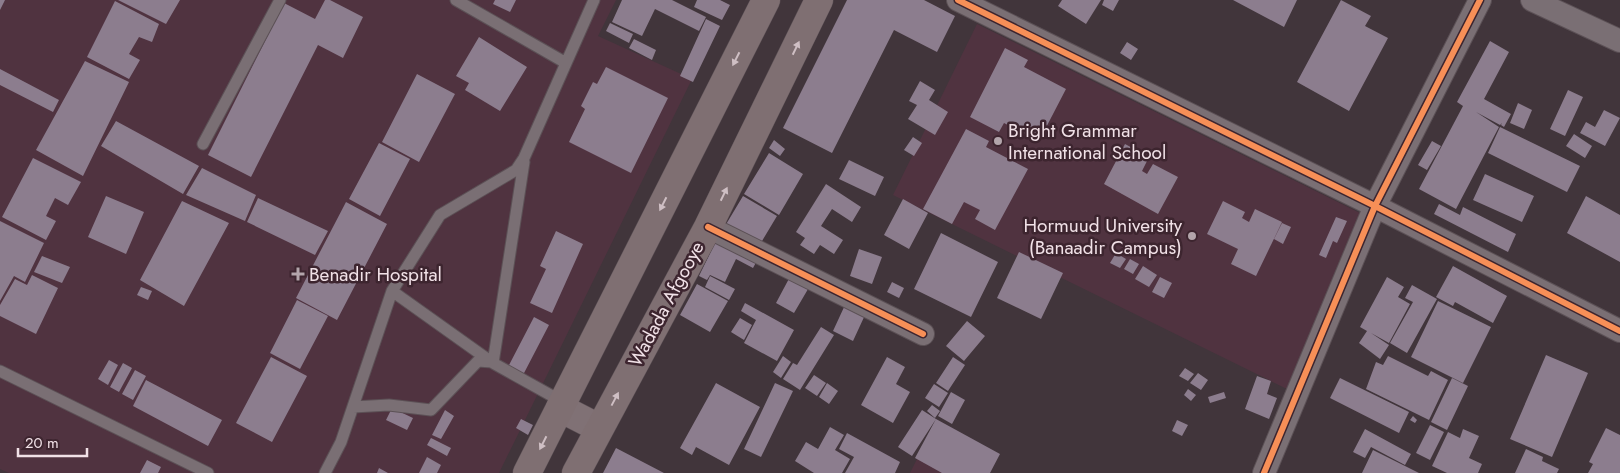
<svg xmlns="http://www.w3.org/2000/svg" width="1620" height="473" viewBox="0 0 1620 473" font-family="Jost,sans-serif">
<style>
.built{fill:#503340}
.building{fill:#8c7d8e}
.lines{fill:none;stroke-linecap:round;stroke-linejoin:round}
.lane-casing{stroke:#5c5156;stroke-width:13}
.street-casing{stroke:#5c5156;stroke-width:24}
.primary-casing{stroke:#5c5156;stroke-width:29}
.highway-casing{stroke:#5c5156;stroke-width:29}
.lane{stroke:#7a6f74;stroke-width:11}
.street{stroke:#7a6f74;stroke-width:22}
.primary{stroke:#807175;stroke-width:28}
.highway{stroke:#7f6f72;stroke-width:28}
.cycleway-casing{stroke:#3d252f;stroke-width:9}
.cycleway{stroke:#f78f57;stroke-width:6}
.oneway{fill:#cfbfc4}
.poi-dot{fill:#b3a5ab;stroke:#3d252f;stroke-width:2}
.labels{text-anchor:middle;dominant-baseline:central;stroke-width:5;stroke-linejoin:round;paint-order:stroke}
.poi-label{font-size:19px;fill:#f1e1e7;stroke:#3d252f;text-anchor:start}
.street-label{font-size:19px;fill:#f1e1e7;stroke:#3d252f}
</style>
<rect width="100%" height="100%" fill="#41353b"/>
<path class="built" d="M0,0H616L598,36L692,79L499,473H9L0,469Z
M977,24L1362,214L1287,389L893,195Z
M919,455L955,473H910Z"/>
<path class="building" d="M0,0H5L0,10Z
M118,0H180L166,24Z
M325,0H330L363,17L343,58L318,45L251,177L208,155L284,3L315,19Z
M495,0H516L510,12L493,4Z
M622,0H672L706,17L699,31L655,9L642,36L612,22Z
M697,0H720L730,5L722,20L694,7Z
M847,0H924L955,16L937,52L894,30L832,153L783,128Z
M1062,0H1101L1086,24L1058,6Z
M1104,0H1119L1113,11L1102,5Z
M1233,0H1297L1284,27Z
M1341,0L1371,16L1365,26L1388,38L1349,111L1297,82Z
M115,1L159,24L152,42L139,37L129,54L140,60L129,79L87,57Z
M706,19L720,26L693,82L680,76Z
M610,23L633,34L629,43L606,31Z
M479,37L527,67L500,111L465,90L469,83L456,76Z
M634,39L656,50L652,60L629,48Z
M1490,41L1509,52L1484,99L1511,114L1504,127L1501,125L1502,123L1500,125L1476,112L1499,127L1456,209L1419,189L1463,106L1457,102Z
M1127,42L1138,49L1131,60L1120,53Z
M1005,48L1028,60L1024,67L1066,89L1039,141L1004,123L999,132L970,117Z
M85,61L129,82L83,176L36,150Z
M606,67L668,98L631,173L569,142L585,109L581,106L593,82L597,84Z
M0,69L59,100L53,112L0,85Z
M417,74L455,94L419,162L382,142Z
M920,81L935,90L929,100L948,112L935,135L908,119L917,105L909,101Z
M1568,90L1583,97L1565,136L1550,129Z
M1518,103L1532,110L1524,129L1510,123Z
M1604,110L1620,118L1605,146L1580,133L1586,122L1595,127Z
M116,121L199,166L183,194L101,146Z
M1500,127L1580,166L1567,192L1488,153Z
M966,129L989,141L986,147L1028,169L995,230L975,219L980,210L964,202L952,224L923,209Z
M1574,134L1592,146L1585,158L1566,146Z
M913,137L922,143L914,156L904,150Z
M774,140L785,149L780,156L769,148Z
M1432,141L1441,146L1427,170L1418,165Z
M379,143L410,159L380,216L349,199Z
M1125,144L1149,157L1142,171L1147,174L1153,164L1178,177L1158,214L1104,184Z
M769,153L803,174L779,215L744,194Z
M33,158L81,182L68,205L55,198L46,216L56,221L46,240L2,217Z
M849,160L884,177L875,196L839,179Z
M202,168L256,195L245,221L186,195Z
M1485,174L1534,196L1522,222L1473,200Z
M826,184L861,207L852,222L832,209L821,226L843,240L834,254L820,245L814,254L800,245L805,238L796,232Z
M106,196L144,212L126,254L88,237Z
M743,196L777,216L759,246L725,226Z
M1586,196L1620,215V262L1567,233Z
M258,198L328,231L315,255L247,222Z
M903,199L928,213L909,249L884,235Z
M182,201L229,223L184,306L140,280Z
M1223,201L1245,212L1242,218L1249,222L1255,209L1282,222L1256,276L1231,264L1238,249L1207,234Z
M346,202L387,224L337,320L296,298Z
M1439,204L1460,215L1463,207L1516,234L1508,252L1434,214Z
M1336,217L1347,221L1337,243L1333,241L1326,258L1319,255Z
M0,221L44,243L25,282L14,276L0,301Z
M1282,223L1291,227L1283,244L1274,239Z
M556,231L583,244L552,313L530,303L546,269L540,266Z
M941,233L998,262L971,317L914,289Z
M718,237L759,257L753,268L736,259L725,282L710,275L707,280L699,276Z
M859,249L882,257L872,284L850,276Z
M1019,252L1063,273L1041,319L997,298Z
M1116,253L1126,259L1120,268L1110,263Z
M42,256L70,267L62,283L34,272Z
M1130,259L1139,264L1133,274L1124,269Z
M1143,266L1157,275L1149,287L1135,279Z
M1453,266L1507,296L1493,323L1455,302L1453,306L1436,297Z
M792,273L811,284L794,313L776,303Z
M32,275L58,288L36,334L0,316V305L15,279L27,285Z
M710,276L735,289L729,300L705,287Z
M1160,277L1172,283L1164,298L1152,292Z
M1387,277L1404,287L1398,297L1410,304L1389,343L1371,333L1389,345L1380,359L1359,343L1367,331L1360,327Z
M892,282L904,288L899,298L887,292Z
M697,284L728,301L710,332L680,315Z
M1412,285L1437,299L1407,353L1390,343L1413,302L1405,298Z
M141,287L152,291L148,300L137,295Z
M297,300L328,316L300,369L270,353Z
M1438,301L1491,327L1463,383L1411,357Z
M745,303L794,330L777,361L744,343L756,320L741,311Z
M845,305L865,315L853,341L833,331Z
M534,317L549,325L523,375L508,367Z
M740,318L752,325L744,340L731,332Z
M967,321L985,336L964,361L946,346Z
M821,327L834,335L800,390L783,379L793,363L797,365Z
M1546,355L1588,373L1552,457L1510,439Z
M783,356L791,362L781,378L773,372Z
M1388,356L1428,376L1431,371L1448,380L1429,420L1366,389L1376,362L1383,365Z
M271,357L307,376L272,442L236,423Z
M887,357L905,367L896,384L910,392L893,423L861,405Z
M953,357L965,365L948,391L936,383Z
M109,360L118,365L108,385L98,379Z
M123,363L132,368L119,392L110,387Z
M1185,368L1194,374L1188,381L1179,376Z
M135,370L146,376L133,400L122,394Z
M1198,373L1208,380L1201,390L1190,383Z
M814,375L826,383L817,396L805,388Z
M1257,376L1271,381L1267,394L1277,398L1269,419L1245,409Z
M1340,378L1409,412L1399,433L1330,398Z
M1452,378L1468,386L1447,430L1431,422Z
M146,380L222,420L208,446L133,406Z
M716,383L760,407L729,465L696,447L692,455L680,448Z
M775,383L793,391L761,457L744,449Z
M827,383L838,391L829,404L819,397Z
M934,384L948,393L939,407L925,398Z
M1188,389L1196,395L1191,401L1184,395Z
M951,392L965,400L952,424L938,416Z
M1224,392L1226,398L1210,403L1208,397Z
M932,405L940,411L935,418L927,411Z
M392,408L413,418L407,430L386,420Z
M445,410L454,416L441,439L432,435Z
M922,410L936,419L912,456L898,447Z
M1413,416L1417,420L1415,423L1410,420Z
M521,419L533,425L528,435L516,428Z
M936,419L1000,454L990,473H942L915,458Z
M1177,420L1188,425L1182,436L1172,431Z
M1430,425L1444,432L1430,460L1416,453Z
M830,427L844,435L835,450L850,459L842,473H814L795,461L806,442L818,449Z
M1606,428L1620,435V473H1588L1593,464L1589,462Z
M1365,429L1411,454L1405,465L1371,447L1365,458L1353,452Z
M1463,429L1479,436L1469,458L1482,464L1478,473H1447L1432,466L1448,432L1460,438Z
M847,433L900,462L895,473H845L854,457L839,449Z
M431,438L451,448L447,456L427,445Z
M616,448L664,473H603Z
M1526,449L1543,457L1542,461L1559,469L1557,473H1515Z
M1373,450L1419,473H1362Z
M427,457L441,465L437,473H419Z
M147,460L161,467L158,473H140Z
M379,468L388,473H377Z"/>
<g class="lines">
<g class="lane-casing">
<path id="lane" d="M456,0L566,63
M203,144L280,0
M392,291L493,363L563,402
M493,363L524,162
M0,371L208,473
M353,407L389,405L431,410L478,361L492,362
M325,473L341,442L392,291L440,215L516,170L524,158L594,0"/>
</g>
<g class="street-casing">
<path id="street" d="M958,0L1375,206L1620,331
M1532,0L1620,41
M708,227L923,334
M1264,473L1375,206L1480,0"/>
</g>
<g class="primary-casing">
<path id="primary" d="M560,408L599,428"/>
</g>
<g class="highway-casing">
<path id="highway" d="M527,473L766,0
M576,473L708,227L819,0"/>
</g>
<use href="#lane" class="lane"/>
<use href="#street" class="street"/>
<use href="#primary" class="primary"/>
<use href="#highway" class="highway"/>
<g class="cycleway-casing">
<path id="cycleway" d="M958,0L1375,206L1620,331
M708,227L923,334
M1264,473L1375,206L1480,0"/>
</g>
<use href="#cycleway" class="cycleway"/>
</g>
<defs><path id="oneway-solid" d="M-6-.8H1V-3.2L6.5 0L1 3.2V.8H-6Z" transform="scale(1.25)"/></defs>
<g class="oneway">
<use href="#oneway-solid" transform="translate(796 48) rotate(-64)"/>
<use href="#oneway-solid" transform="translate(736 59) rotate(117)"/>
<use href="#oneway-solid" transform="translate(724 194) rotate(-64)"/>
<use href="#oneway-solid" transform="translate(663 204) rotate(117)"/>
<use href="#oneway-solid" transform="translate(615 399) rotate(-62)"/>
<use href="#oneway-solid" transform="translate(543 443) rotate(117)"/>
</g>
<g class="poi-dot">
<circle cx="998" cy="141" r="5"/>
<circle cx="1192" cy="236" r="5"/>
<path d="M295.5 266.5h5v5h5v5h-5v5h-5v-5h-5v-5h5z"/>
</g>
<g class="labels">
<g class="poi-label">
<text x="1008" y="130">Bright Grammar<tspan x="1008" dy="22">International School</tspan></text>
<text x="1182" y="225" text-anchor="end">Hormuud University<tspan x="1182" dy="22">(Banaadir Campus)</tspan></text>
<text x="309" y="274">Benadir Hospital</text>
</g>
<g class="street-label">
<text transform="translate(666 304) rotate(-62)">Wadada Afgooye</text>
</g>
</g>
<path d="M18 448v8h69v-8" fill="none" stroke="#f1e1e7" stroke-width="2.5"/>
<text x="25" y="448" font-size="15" fill="#f1e1e7" stroke="#3d252f" stroke-width="4" paint-order="stroke">20 m</text>
</svg>
